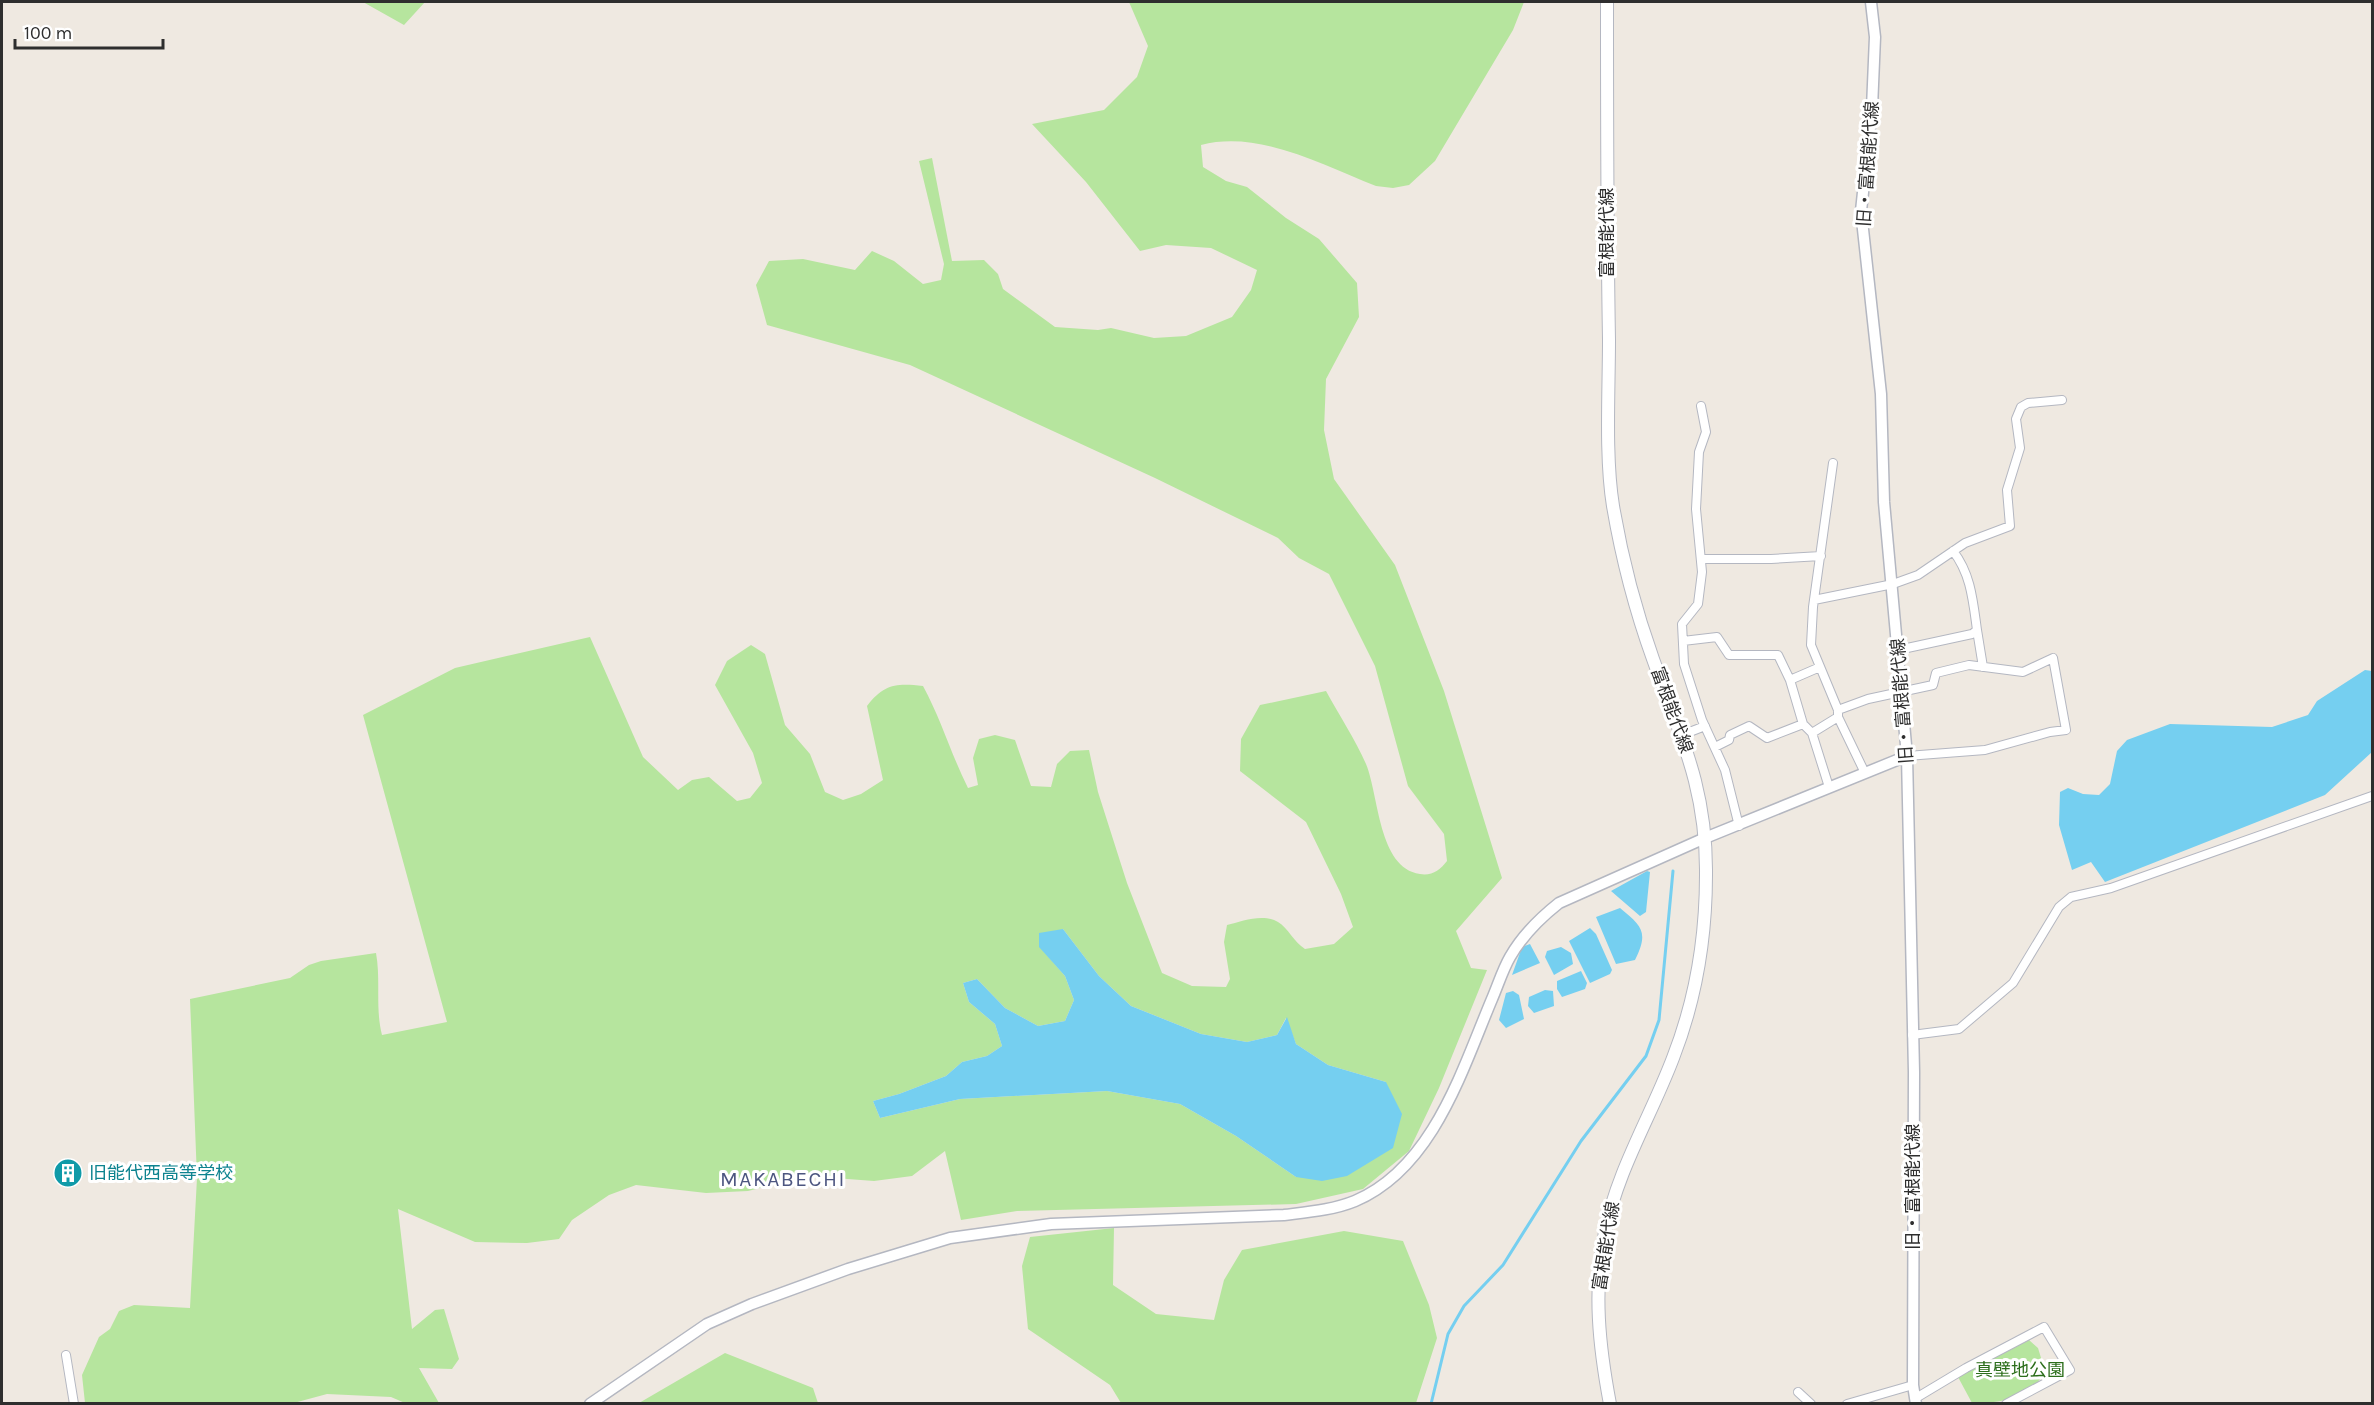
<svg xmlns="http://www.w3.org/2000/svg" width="2374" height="1405" viewBox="0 0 2374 1405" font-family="Karla,'Noto Sans JP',sans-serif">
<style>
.green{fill:#b6e59e;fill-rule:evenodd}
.water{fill:#75cff0}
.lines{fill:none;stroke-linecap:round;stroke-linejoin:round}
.stream{stroke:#75cff0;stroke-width:3}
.minor-casing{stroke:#b4b7c1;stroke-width:10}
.tertiary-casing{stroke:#b4b7c1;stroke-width:13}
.secondary-casing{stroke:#b4b7c1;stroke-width:14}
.minor{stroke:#fff;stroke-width:8}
.tertiary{stroke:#fff;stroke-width:10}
.secondary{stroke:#fff;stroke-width:12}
.labels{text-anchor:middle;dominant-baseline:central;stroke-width:6;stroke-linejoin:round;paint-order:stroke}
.street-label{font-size:18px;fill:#2e2e2e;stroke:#fff}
.culture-label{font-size:18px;fill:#0d838f;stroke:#fff;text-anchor:start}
.park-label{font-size:18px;fill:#2c6e1b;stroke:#fff}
.quarter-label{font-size:21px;letter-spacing:1.5px;fill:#4d5680;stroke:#fff}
</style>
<rect width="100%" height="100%" fill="#efe9e1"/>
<path class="green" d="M363,2H425L404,25Z
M1129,2H1524L1513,30L1435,161L1409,185L1393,188L1376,186C1322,165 1260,130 1201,145L1203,167L1226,181L1247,187L1286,218L1319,239L1357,283L1359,317L1326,379L1324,430L1334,479L1395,565L1444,691L1502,878L1456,931L1471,968L1487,970L1439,1088L1409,1151L1363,1189L1296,1204L1017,1211L961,1220L945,1151L912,1176L874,1181L808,1176L748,1191L706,1193L636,1185L609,1195L572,1220L559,1239L527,1243L475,1242L398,1209L412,1329L435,1310L444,1309L459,1359L452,1369L419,1368L439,1403H405L391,1397L327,1394L290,1404L85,1403L82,1375L99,1337L110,1329L119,1311L134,1305L190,1308L197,1178L190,999L290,978L309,965L321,961L376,953C381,980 375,1008 382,1035L447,1022L363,715L455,668L590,637L643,757L678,790L692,780L709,777L737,801L750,798L762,783L753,753L715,685L727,661L751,645L765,654L785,725L810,754L825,792L843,800L861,794L883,780L867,706C884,684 896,683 923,686C941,719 951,754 968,788L978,785L973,758L979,739L995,735L1015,740L1031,786L1051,787L1057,764L1070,751L1089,750L1098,792L1127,883L1162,973L1192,986L1226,987L1230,979L1224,942L1227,925C1242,921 1263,913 1278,922C1288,928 1294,942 1305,949L1334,944L1353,927L1341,894L1306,822L1240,771L1241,739L1260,705L1326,691C1339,715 1355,739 1366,764C1379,795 1378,868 1420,874C1432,876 1440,870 1447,861L1444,834L1408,786L1375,666L1329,574L1299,558L1278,538L1155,478L910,365L767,325L756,285L769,261L803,259L855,270L872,251L894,261L923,284L941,280L944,264L919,161L932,158L952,261L984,260L998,274L1003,289L1055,327L1098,330L1111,328L1154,338L1186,336L1232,317L1251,290L1257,270L1211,248L1166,245L1140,251L1086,182L1032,124L1104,110L1137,77L1148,46ZM1063,929L1099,976L1131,1006L1201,1034L1247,1042L1277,1035L1286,1018L1296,1044L1328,1065L1386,1082L1296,1177L1236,1136L1180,1104L1107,1091L960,1099L880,1118L873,1101L899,1094L946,1076L962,1062L987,1056L1002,1046L995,1024L969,1002L963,983L977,979L1005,1008L1038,1026L1065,1021L1074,1000L1065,976L1039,946Z
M1114,1228L1113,1285L1156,1314L1214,1320L1224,1280L1242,1250L1344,1231L1403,1241L1429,1305L1437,1338L1416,1403H1121L1110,1385L1028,1329L1022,1266L1030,1237Z
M2029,1340L2038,1348L2045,1371C2031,1399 2002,1403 1972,1403L1958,1377Z
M725,1353L813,1388L818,1403H639Z"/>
<path class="water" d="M2365,670L2372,671V752L2325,795L2105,882L2091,862L2072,870L2059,825L2060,792L2068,788L2083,794L2099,795L2110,784L2117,751L2127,740L2170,724L2272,727L2308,715L2317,701Z
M1647,871L1650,872L1646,912L1640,916L1611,891Z
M1620,908C1642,926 1649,932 1635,960L1616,964L1596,917Z
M1590,928L1596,934L1612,970L1610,974L1590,983L1569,941Z
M1063,929L1099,976L1131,1006L1201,1034L1247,1042L1277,1035L1287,1017L1296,1044L1328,1065L1386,1082L1402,1114L1393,1148L1347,1176L1322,1181L1296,1177L1236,1136L1180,1104L1107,1091L960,1099L880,1118L873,1101L899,1094L946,1076L962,1062L987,1056L1002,1046L995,1024L969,1002L963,983L977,979L1005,1008L1038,1026L1065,1021L1074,1000L1065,976L1039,947V933Z
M1530,944L1540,963L1512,975L1522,947Z
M1561,947L1571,953L1573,964L1554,975L1545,957L1547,951Z
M1581,971L1587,983L1585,989L1562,997L1557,989V981Z
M1545,990L1553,991L1554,1006L1534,1013L1528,1006L1529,997Z
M1513,991L1519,995L1524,1019L1506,1028L1499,1020L1506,993Z"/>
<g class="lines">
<path class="stream" d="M1431,1404L1448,1334L1464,1306L1503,1265L1581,1141L1646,1056L1659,1020L1673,871"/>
<g class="minor-casing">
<path id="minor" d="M1701,406L1706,432L1699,452L1696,509L1702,572L1698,604L1682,624L1684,664L1702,720L1725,770L1739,826
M1833,463L1813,607L1811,645L1838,710
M1701,559H1771L1821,556
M1814,600L1893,584L1918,575L1965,543L2010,526L2007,490L2020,448L2016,419L2021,407L2028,403L2062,400
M1977,630L1983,667
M1683,641L1717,637L1729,655H1778L1790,680
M1898,650L1972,634L1977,630C1973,601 1971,574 1953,551
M1838,717L1865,773
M1812,733L1803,724L1790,680L1820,667
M1682,735L1705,726
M1715,747L1729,740L1730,735L1749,726L1767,738L1803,724
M1829,787L1812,733L1838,717V710L1868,699L1933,685L1936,673L1969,665L2023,672L2053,658L2066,730L2050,732L1985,750L1907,756
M1912,1035L1959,1029L2013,983L2059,907L2071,897L2111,888L2372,796
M66,1355L74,1404
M1798,1392L1811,1404
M1916,1398L1966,1368L2044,1327L2070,1370L2006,1404
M1847,1404L1913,1385"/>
</g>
<g class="tertiary-casing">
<path id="tertiary" d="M1871,2L1875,37L1872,108L1861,211L1881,394L1884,502L1907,756L1914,1072L1913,1385L1916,1404
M590,1404L707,1324L752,1304L848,1269L950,1238L1051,1224L1284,1215C1308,1212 1333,1210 1355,1201C1433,1168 1462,1070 1492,999C1498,985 1503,969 1510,957C1522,936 1540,918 1559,903L1705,838L1907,756"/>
</g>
<g class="secondary-casing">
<path id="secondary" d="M1607,2C1607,115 1607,227 1609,340C1609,391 1605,457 1613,506C1622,559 1635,609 1653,659C1681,737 1707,789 1706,875C1706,938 1696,999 1673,1058C1651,1116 1617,1171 1605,1232C1593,1290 1599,1346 1610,1404"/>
</g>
<use href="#minor" class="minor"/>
<use href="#tertiary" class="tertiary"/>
<use href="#secondary" class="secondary"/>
</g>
<defs>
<g id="building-disc" transform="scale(1.5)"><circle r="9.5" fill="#0f9aa8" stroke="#fff"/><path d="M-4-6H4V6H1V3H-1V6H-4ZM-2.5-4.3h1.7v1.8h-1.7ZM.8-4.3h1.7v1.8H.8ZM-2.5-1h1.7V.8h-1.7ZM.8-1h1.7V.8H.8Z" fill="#fff"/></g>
</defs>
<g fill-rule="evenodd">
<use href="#building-disc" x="68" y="1173"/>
</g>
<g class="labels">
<g class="street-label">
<text transform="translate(1868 164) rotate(-86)">旧・富根能代線</text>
<text transform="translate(1607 233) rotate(-90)">富根能代線</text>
<text transform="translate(1902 701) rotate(-94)">旧・富根能代線</text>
<text transform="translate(1672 710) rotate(70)">富根能代線</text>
<text transform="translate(1913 1187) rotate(-90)">旧・富根能代線</text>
<text transform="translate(1606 1246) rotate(-81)">富根能代線</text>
</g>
<g class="culture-label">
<text x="89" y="1173">旧能代西高等学校</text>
</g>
<g class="park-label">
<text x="2020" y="1370">真壁地公園</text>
</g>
<g class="quarter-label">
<text x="783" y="1179">MAKABECHI</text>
</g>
</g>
<rect width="2374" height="1405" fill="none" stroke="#2e2e2e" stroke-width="6"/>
<path d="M15 39v9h148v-9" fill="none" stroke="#2e2e2e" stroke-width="3"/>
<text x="24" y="39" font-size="18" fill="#2e2e2e" stroke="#ffffff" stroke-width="4.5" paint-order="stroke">100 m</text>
</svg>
